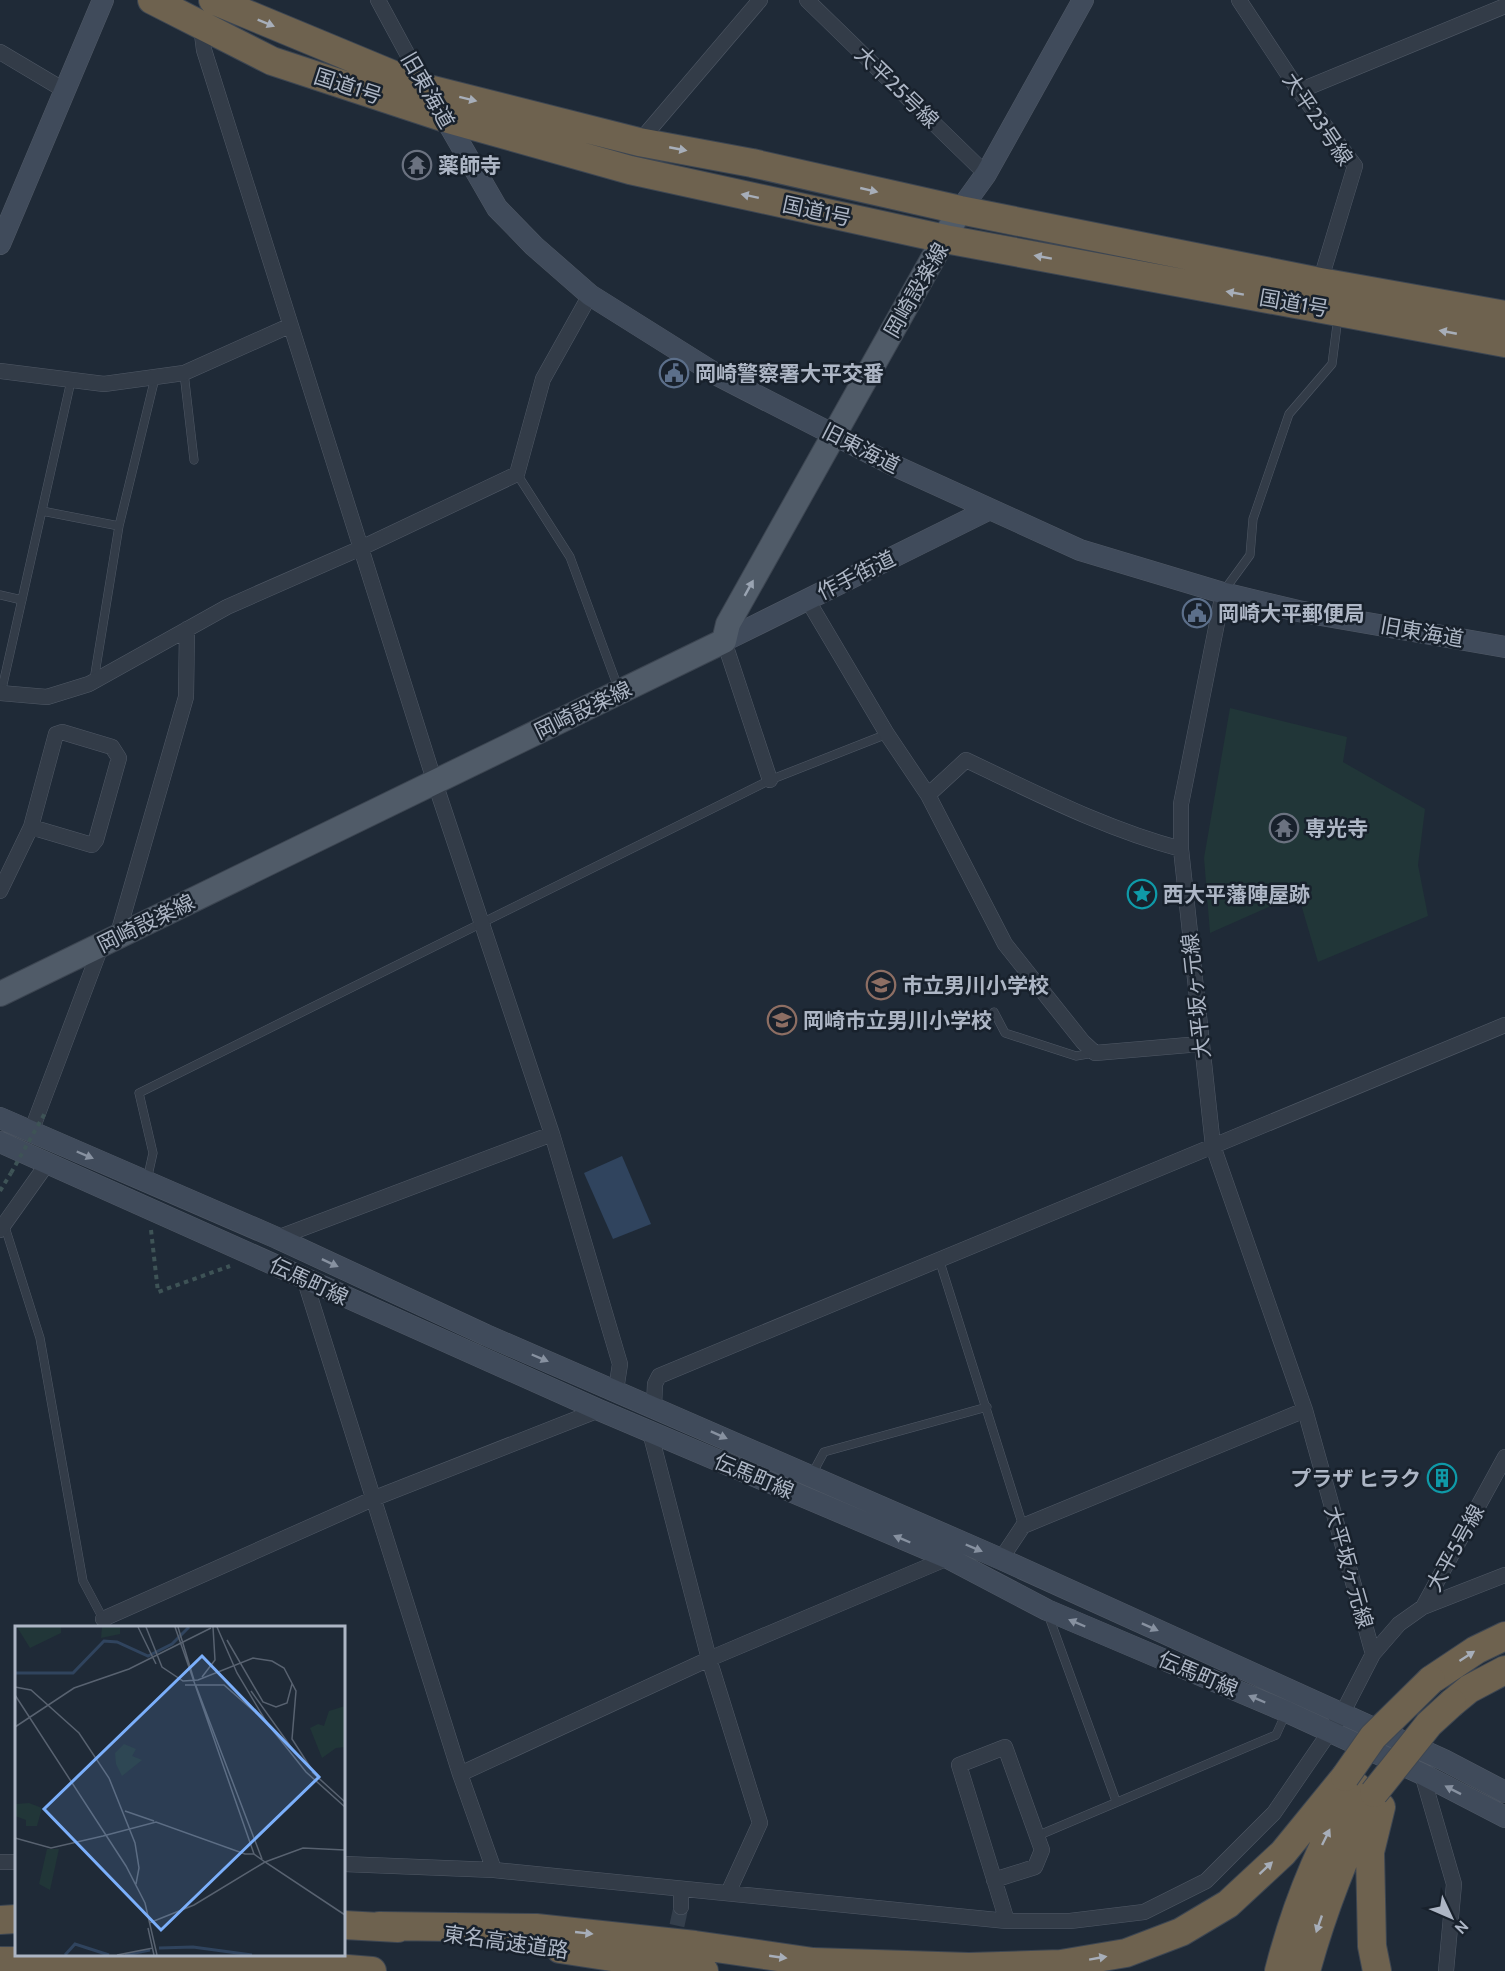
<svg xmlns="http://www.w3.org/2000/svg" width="1505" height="1971" viewBox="0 0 1505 1971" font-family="Cabin,'Noto Sans JP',sans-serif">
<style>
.green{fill:#213638}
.water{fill:#30445e}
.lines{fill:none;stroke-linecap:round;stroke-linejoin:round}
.street-tunnel{stroke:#343f4c;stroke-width:15;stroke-dasharray:15 8;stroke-linecap:butt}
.lane-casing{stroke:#505966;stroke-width:9}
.street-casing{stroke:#505966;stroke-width:16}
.secondary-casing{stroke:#505966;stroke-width:22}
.primary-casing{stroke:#3c4551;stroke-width:26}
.highway-casing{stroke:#3d4652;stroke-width:30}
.path{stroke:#3e5356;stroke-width:4;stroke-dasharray:4.5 4.5;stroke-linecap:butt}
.lane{stroke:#333c48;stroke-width:8}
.street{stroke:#333c48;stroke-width:15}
.secondary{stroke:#404b5b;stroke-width:21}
.primary{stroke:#505b68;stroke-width:24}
.highway{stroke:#6e624f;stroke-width:28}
.highway-bridge-casing{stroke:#3d4652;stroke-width:30;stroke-linecap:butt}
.path-bridge{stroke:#3e5356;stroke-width:4;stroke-dasharray:4.5 4.5;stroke-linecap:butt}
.highway-bridge{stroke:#6e624f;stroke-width:28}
.oneway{fill:#a7aeb9}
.oneway2{fill:#9aa4b2}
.oneway3{fill:#8791a0}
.labels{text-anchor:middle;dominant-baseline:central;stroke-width:5;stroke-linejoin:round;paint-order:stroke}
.street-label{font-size:21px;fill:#adb6c5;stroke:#18212c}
.poi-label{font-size:21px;font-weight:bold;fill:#adb6c5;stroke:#18212c;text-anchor:start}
.inset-river{fill:none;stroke:#30445e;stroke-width:3}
.inset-road{fill:none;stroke:#586270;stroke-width:1.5}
.view{fill:#7baffb;fill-opacity:0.15;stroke:#7baffb;stroke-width:3}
.inset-edge{fill:none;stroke:#adb6c5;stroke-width:3}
</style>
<rect width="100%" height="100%" fill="#1f2a37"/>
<path class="green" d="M1230,708L1347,737L1343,762L1425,809L1418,865L1428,916L1318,962L1298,894L1210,933L1204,858Z"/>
<path class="water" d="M622,1156L651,1224L613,1239L584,1173Z"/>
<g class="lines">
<path class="street-tunnel" d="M672,1948L681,1907"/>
<g class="lane-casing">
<path id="lane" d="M184,373L194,460
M517,474L570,557L619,690
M42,511L119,526
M1223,592L1250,555L1253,519L1289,414L1332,364L1338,317
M0,595L22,600
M94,680L119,526L155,378
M1,693L71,381
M994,1012L1005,1033L1076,1056L1094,1053
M147,1180L153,1153L139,1093L770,780L887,734
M5,1227L40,1338L83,1581L108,1628
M939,1259L1023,1526
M811,1476L824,1452L987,1407
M1048,1614L1116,1801
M1037,1836L1276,1735L1286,1713"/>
</g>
<g class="street-casing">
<path id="street" d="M378,0L424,85
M807,0L986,174
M1239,0L1299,91L1355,166L1320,282
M201,26L204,50L435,783L552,1134L620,1364L616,1390
M0,52L64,90
M1299,91L1505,6
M639,142L760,0
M0,371L104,384L184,373L289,326
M1223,593L1181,804V849L1213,1146L1305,1410L1373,1654
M807,599L887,734L928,795L966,760C1036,793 1105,829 1181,849
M724,641L770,780
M0,693L47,697L89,684L227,607L361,548L517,474L543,379L590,295
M928,795L1005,944L1083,1042L1095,1053L1200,1044
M0,891L31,827L56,734L62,732L112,747L119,758L96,840L92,845L31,827
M117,937L186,697L187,629
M31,1132L102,944
M0,1230L47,1164
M277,1238L552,1134
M305,1281L460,1774L494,1870
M654,1406L655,1384L659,1376L1505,1025
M650,1432L709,1659L760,1823L728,1893
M1001,1559L1023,1526L1305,1410
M1423,1607L1505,1457
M103,1619L375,1498L599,1410
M460,1774L709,1659L948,1558
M1422,1774L1454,1884L1446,1971
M0,1862H16
M344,1864L494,1870L1007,1921H1070L1144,1912L1206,1881L1274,1813L1342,1714L1373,1654L1399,1624L1423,1607L1505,1575
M994,1880L1035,1867L1042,1850L1005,1747L959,1765L1007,1921
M681,1890V1907"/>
</g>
<g class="secondary-casing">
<path id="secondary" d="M441,111L497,208L534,246L590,295L719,376L891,464L1080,550L1223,593L1298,611L1505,647
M960,210L986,174L1083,0
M0,244L103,0
M724,641L988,510
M0,1118L277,1238L486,1335L1001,1559L1444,1760L1505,1792
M0,1142L599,1410L948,1558L1047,1610L1287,1712L1422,1774L1505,1817"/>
</g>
<g class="primary-casing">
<path id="primary" d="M0,994L724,641L728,624L960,210"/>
</g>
<g class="highway-casing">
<path id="highway" d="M152,0L272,61L445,118L630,170L945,239L1505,343
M213,0L425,88L639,142L752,163L960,210L1320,282L1505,315
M1431,1680L1476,1650L1505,1636
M1452,1703L1469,1689L1505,1670
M0,1920L16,1919
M344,1925L398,1928
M379,1926L536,1928L695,1945L813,1962L969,1967L1061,1964L1126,1953L1181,1932L1228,1904L1283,1853L1345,1777
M560,1949L704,1971
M0,1961L262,1962L372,1971
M1279,1971C1296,1904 1320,1845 1356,1786
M1306,1971C1323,1909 1346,1851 1374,1793
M1377,1971L1372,1946L1370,1852L1381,1807"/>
</g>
<path class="path" d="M0,1191L11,1173
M151,1230L158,1292L230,1266"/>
<use href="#lane" class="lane"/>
<use href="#street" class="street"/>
<use href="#secondary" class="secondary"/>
<use href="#primary" class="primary"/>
<use href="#highway" class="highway"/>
<g class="highway-bridge-casing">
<path id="highway-bridge" d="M1345,1777L1373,1737L1431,1680
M1374,1793L1429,1724L1452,1703"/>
</g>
<path class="path-bridge" d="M11,1173L45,1113"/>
<use href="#highway-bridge" class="highway-bridge"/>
</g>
<defs><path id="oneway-solid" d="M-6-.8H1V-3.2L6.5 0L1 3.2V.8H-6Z" transform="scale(1.5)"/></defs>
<g class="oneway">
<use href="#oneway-solid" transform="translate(266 23) rotate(22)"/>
<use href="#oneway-solid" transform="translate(468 99) rotate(14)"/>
<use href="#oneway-solid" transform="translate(678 149) rotate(11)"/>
<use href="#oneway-solid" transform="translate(869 190) rotate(13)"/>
<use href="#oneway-solid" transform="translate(750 196) rotate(-168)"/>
<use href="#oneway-solid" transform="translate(1043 257) rotate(-170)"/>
<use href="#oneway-solid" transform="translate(1235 293) rotate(-170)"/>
<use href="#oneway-solid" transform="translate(1448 332) rotate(-169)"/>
<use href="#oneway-solid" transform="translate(1467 1656) rotate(-33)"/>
<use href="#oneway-solid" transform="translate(1326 1837) rotate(-64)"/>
<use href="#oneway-solid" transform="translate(1266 1868) rotate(-43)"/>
<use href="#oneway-solid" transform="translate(1319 1924) rotate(109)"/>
<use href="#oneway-solid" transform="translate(584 1933) rotate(6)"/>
<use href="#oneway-solid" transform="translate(778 1957) rotate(8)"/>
<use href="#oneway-solid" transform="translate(1098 1958) rotate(-10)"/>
</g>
<use class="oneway2" href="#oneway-solid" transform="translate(749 588) rotate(-61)"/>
<g class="oneway3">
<use href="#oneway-solid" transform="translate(85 1155) rotate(23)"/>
<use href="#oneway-solid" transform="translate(330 1263) rotate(25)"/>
<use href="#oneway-solid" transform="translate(540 1358) rotate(23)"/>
<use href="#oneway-solid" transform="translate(719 1435) rotate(24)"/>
<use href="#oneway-solid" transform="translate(902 1539) rotate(-157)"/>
<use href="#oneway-solid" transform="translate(974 1548) rotate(23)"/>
<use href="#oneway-solid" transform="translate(1077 1623) rotate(-157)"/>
<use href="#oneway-solid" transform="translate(1150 1627) rotate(24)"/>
<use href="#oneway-solid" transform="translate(1257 1699) rotate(-157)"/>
<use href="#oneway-solid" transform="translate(1453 1790) rotate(-153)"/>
</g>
<defs>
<g id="temple-ring" transform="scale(1.5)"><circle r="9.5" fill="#18212c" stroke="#6b7280" stroke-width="1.5"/><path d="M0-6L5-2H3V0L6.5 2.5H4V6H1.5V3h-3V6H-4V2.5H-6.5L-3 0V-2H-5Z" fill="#6b7280"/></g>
<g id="civic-ring" transform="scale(1.5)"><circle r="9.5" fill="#18212c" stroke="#5c6f8a" stroke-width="1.5"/><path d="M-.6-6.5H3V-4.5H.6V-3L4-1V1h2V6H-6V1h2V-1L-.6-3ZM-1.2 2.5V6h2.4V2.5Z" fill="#5c6f8a"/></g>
<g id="sight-ring" transform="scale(1.5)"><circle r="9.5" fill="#18212c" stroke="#0f9aa8" stroke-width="1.5"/><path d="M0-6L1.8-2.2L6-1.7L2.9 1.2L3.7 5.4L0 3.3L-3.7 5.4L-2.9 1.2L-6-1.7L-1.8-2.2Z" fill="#0f9aa8"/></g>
<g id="school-ring" transform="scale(1.5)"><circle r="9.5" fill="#18212c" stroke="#8d6e63" stroke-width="1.5"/><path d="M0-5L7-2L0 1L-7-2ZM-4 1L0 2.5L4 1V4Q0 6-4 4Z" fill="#8d6e63"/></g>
<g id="building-ring" transform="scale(1.5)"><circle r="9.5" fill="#18212c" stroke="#0f9aa8" stroke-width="1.5"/><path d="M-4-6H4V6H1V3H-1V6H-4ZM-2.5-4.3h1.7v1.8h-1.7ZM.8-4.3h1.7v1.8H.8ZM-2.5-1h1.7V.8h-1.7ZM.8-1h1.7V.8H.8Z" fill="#0f9aa8"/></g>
</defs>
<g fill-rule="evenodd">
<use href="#temple-ring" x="417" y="165"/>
<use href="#civic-ring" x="674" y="373"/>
<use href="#civic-ring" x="1197" y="613"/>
<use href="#temple-ring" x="1284" y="828"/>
<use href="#sight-ring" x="1142" y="894"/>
<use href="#school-ring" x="881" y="985"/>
<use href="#school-ring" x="782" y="1020"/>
<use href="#building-ring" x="1442" y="1478"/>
</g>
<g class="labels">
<g class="street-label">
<text transform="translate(348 86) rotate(18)">国道1号</text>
<text transform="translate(897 87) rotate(44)">大平25号線</text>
<text transform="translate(428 90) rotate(60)">旧東海道</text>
<text transform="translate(1318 119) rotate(56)">大平23号線</text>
<text transform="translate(817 211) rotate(12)">国道1号</text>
<text transform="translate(916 290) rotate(-60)">岡崎設楽線</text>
<text transform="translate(1294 303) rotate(10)">国道1号</text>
<text transform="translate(861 448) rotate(27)">旧東海道</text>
<text transform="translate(856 575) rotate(-26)">作手街道</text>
<text transform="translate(1422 632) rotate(10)">旧東海道</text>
<text transform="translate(583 710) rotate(-26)">岡崎設楽線</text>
<text transform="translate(146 923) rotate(-26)">岡崎設楽線</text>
<text transform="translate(1196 996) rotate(-96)">大平坂ヶ元線</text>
<text transform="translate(309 1281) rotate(25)">伝馬町線</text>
<text transform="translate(754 1476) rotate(23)">伝馬町線</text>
<text transform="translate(1455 1548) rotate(-61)">大平5号線</text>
<text transform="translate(1349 1567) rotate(74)">大平坂ヶ元線</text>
<text transform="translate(1198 1674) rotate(23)">伝馬町線</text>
<text transform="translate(506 1942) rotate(8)">東名高速道路</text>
</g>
<g class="poi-label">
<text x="438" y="165">薬師寺</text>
<text x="695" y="373">岡崎警察署大平交番</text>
<text x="1218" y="613">岡崎大平郵便局</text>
<text x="1305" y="828">専光寺</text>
<text x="1163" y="894">西大平藩陣屋跡</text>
<text x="902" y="985">市立男川小学校</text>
<text x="803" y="1020">岡崎市立男川小学校</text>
<text x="1421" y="1478" text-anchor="end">プラザ ヒラク</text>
</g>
</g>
<g transform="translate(15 1626)">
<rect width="330" height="330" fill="#1f2a37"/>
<path d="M2,1H46V7L15,22ZM87,1H105V8L86,12ZM330,80V121L321,122L307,132L295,102L303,98L309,100L314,85ZM109,118L121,123L117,130L127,134L107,150L101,138L100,127ZM14,177L27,182L22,200H11V194L0,190L1,178ZM32,223H44L35,264L24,258Z" fill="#213638"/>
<path class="inset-river" d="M0,47H58L89,15L102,16L133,30L157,18L174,1M144,322L178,321L237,329M50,329L60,318L94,329M110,329L135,324"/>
<path class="inset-road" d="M123,1L141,38M131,1L147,41L168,55L183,54L238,32L257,35L269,42L281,65L277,113L299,147M160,1L239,228L250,236M163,1L179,54M202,1L222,47L252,97L291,146L330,181M212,14L248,76L261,81L272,77L277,58M187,51L200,34L198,1M170,59H209L242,88M181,60L247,233M0,61L16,64L64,107L94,152L120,217L124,242L121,258M236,65L281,128M0,69L111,240L130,277L142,329M0,101L59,62L114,43L196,2M297,146L330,176M110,185L139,195M88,210L141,196L230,228H239M0,212L36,222L88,210M330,224L288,222L250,236L330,289M134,297L179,279L250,236M133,302L139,329M102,329L138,322"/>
<path class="view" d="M187,30L304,151L146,304L29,183Z"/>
<rect width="330" height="330" class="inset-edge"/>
</g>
<g transform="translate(1451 1917) rotate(134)" stroke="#18212c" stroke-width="4.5" paint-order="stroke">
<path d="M0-4.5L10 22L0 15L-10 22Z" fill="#adb6c5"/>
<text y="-9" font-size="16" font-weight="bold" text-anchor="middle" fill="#adb6c5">N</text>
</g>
</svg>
